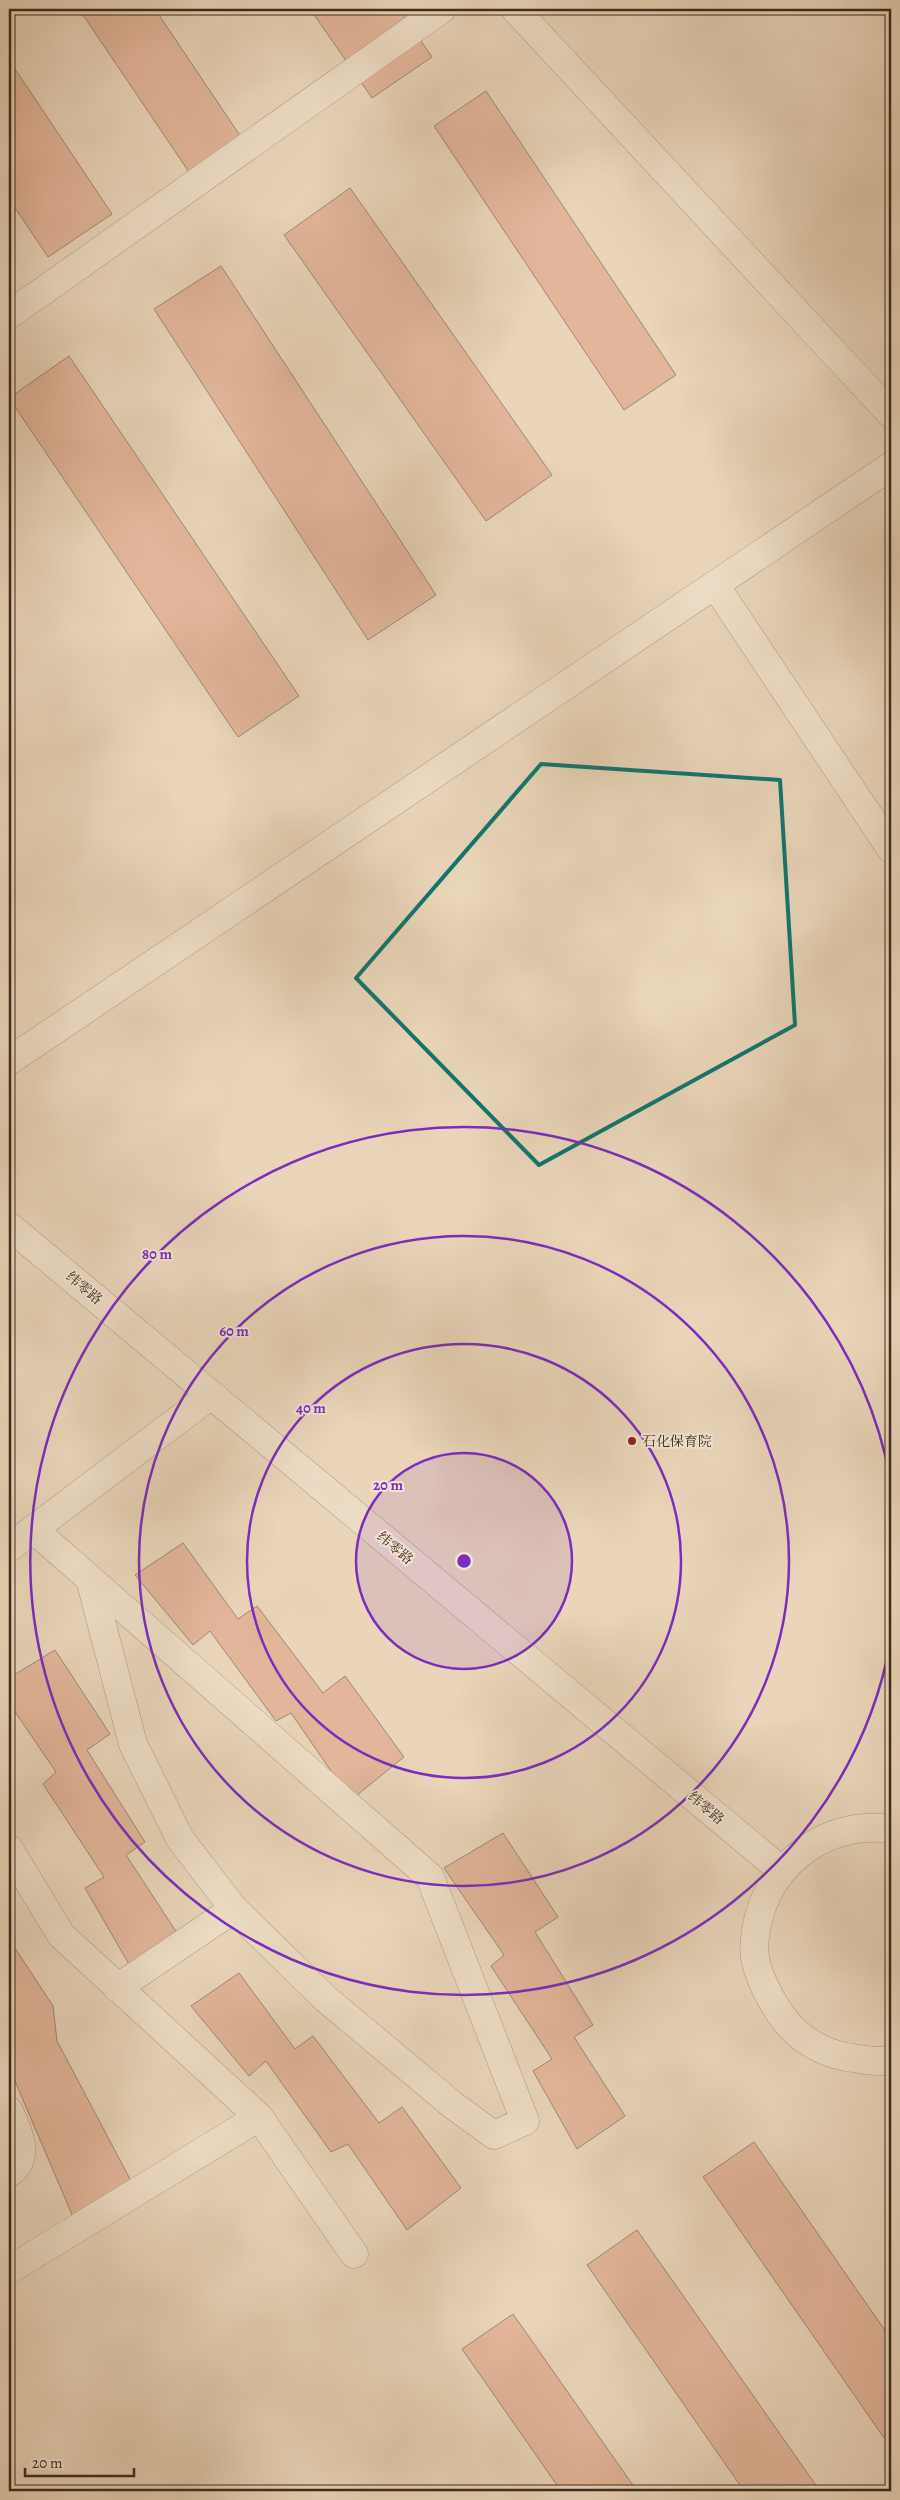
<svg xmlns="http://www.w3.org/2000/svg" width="900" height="2500" viewBox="0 0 900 2500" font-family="Alegreya,'Noto Serif SC',serif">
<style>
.building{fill:#db9175;stroke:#3e2a1c}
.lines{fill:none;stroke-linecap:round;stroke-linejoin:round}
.minor-casing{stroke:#695544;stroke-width:29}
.minor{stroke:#f1e4d2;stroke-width:28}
.marked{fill:none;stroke:#0f766e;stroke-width:4;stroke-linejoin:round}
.ring{fill:none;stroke:#7b2cbf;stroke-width:2.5}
.poi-dot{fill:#8f2418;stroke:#f1e4d2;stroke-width:2}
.labels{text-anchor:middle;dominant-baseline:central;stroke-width:4;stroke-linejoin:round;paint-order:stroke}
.street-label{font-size:14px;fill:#3e2a1c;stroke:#f1e4d2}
.poi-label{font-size:14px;fill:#3e2a1c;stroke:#f1e4d2;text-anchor:start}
.centre{fill:#7b2cbf;stroke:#f1e4d2;stroke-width:2.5}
.ring-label{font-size:15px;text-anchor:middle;font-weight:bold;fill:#7b2cbf;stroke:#f1e4d2;stroke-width:4;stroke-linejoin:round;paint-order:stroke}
</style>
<rect width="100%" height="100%" fill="#ead6ba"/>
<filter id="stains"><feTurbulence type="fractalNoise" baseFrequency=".004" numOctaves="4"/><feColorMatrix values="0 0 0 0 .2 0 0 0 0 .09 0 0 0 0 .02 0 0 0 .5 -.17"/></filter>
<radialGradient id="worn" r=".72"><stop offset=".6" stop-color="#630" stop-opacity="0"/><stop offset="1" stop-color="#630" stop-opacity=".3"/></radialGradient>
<path class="building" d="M79,9H155L245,143L193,178Z
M310,9H399L432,57L372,98Z
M9,60L112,214L48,257L9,199Z
M486,91L676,375L624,410L434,126Z
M350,188L552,475L486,521L284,235Z
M221,266L436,595L368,640L154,309Z
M69,356L299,696L238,737L9,398Z
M183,1543L238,1619L257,1606L323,1693L345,1676L404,1757L351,1800L291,1713L276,1721L210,1631L193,1645L135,1575Z
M55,1650L110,1734L87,1750L145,1842L126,1855L177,1933L130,1966L85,1888L104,1877L43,1784L56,1772L9,1703V1678Z
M503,1833L558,1917L535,1932L593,2025L574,2037L625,2116L577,2149L533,2071L552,2059L491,1966L504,1955L444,1868Z
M9,1939L53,2006L57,2041L131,2181L73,2217L9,2067Z
M239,1973L295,2049L313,2036L379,2123L402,2107L461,2188L407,2230L348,2144L331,2152L266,2061L249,2076L191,2006Z
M754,2142L891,2339V2448L703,2177Z
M637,2230L820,2491H744L587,2265Z
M513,2314L637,2491H561L462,2349Z"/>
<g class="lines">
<g class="minor-casing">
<path id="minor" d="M515,9L891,414
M9,315L442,9
M715,585L891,849
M9,1061L891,466
M9,1226L781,1870
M33,1529L430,1877L525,2121L494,2135L454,2106L326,1999L234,1909L180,1839L133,1744L90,1579
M9,1548L211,1395
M891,1829C831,1821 776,1857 759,1916C756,1928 753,1945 755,1957C758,1976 767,1993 777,2009C793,2035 817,2051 846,2057C861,2059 877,2063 891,2060
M9,1849L61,1935L259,2117L354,2254
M117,1988L234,1909
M9,2111C18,2130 31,2158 9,2173
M9,2270L259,2117"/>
</g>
<use href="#minor" class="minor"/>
</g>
<path d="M0 0H900V2500H0ZM541,764L780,780L795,1025L539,1165L356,978Z" fill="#ead6ba" fill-opacity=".55" fill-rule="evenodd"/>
<path class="marked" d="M541,764L780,780L795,1025L539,1165L356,978Z"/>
<circle cx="464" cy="1561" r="108" fill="#7b2cbf" fill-opacity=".12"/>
<g class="ring">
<circle cx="464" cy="1561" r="108"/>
<circle cx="464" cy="1561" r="217"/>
<circle cx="464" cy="1561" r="325"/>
<path d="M891 1640A434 434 0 1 1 891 1482"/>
</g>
<circle class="poi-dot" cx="632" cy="1441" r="5"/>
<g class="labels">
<g class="street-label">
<text transform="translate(84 1288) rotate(40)">纬零路</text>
<text transform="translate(395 1548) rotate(40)">纬零路</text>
<text transform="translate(706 1808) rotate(40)">纬零路</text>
</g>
<g class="poi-label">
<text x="642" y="1441">石化保育院</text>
</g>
</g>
<circle cx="464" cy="1561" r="8" class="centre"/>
<g class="ring-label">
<text x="157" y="1259">80 m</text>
<text x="234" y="1336">60 m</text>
<text x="311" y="1413">40 m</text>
<text x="388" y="1490">20 m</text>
</g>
<rect width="900" height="2500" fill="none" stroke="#ead6ba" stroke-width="30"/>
<rect x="10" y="10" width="880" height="2480" fill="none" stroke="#3e2a1c" stroke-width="2.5"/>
<rect x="15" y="15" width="870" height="2470" fill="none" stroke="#3e2a1c"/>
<path d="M25 2468v8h109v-8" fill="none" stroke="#3e2a1c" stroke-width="2.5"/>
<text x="32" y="2468" font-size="15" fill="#3e2a1c" stroke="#f1e4d2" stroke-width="4" paint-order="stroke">20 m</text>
<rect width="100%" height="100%" filter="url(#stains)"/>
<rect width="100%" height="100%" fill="url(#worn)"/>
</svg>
